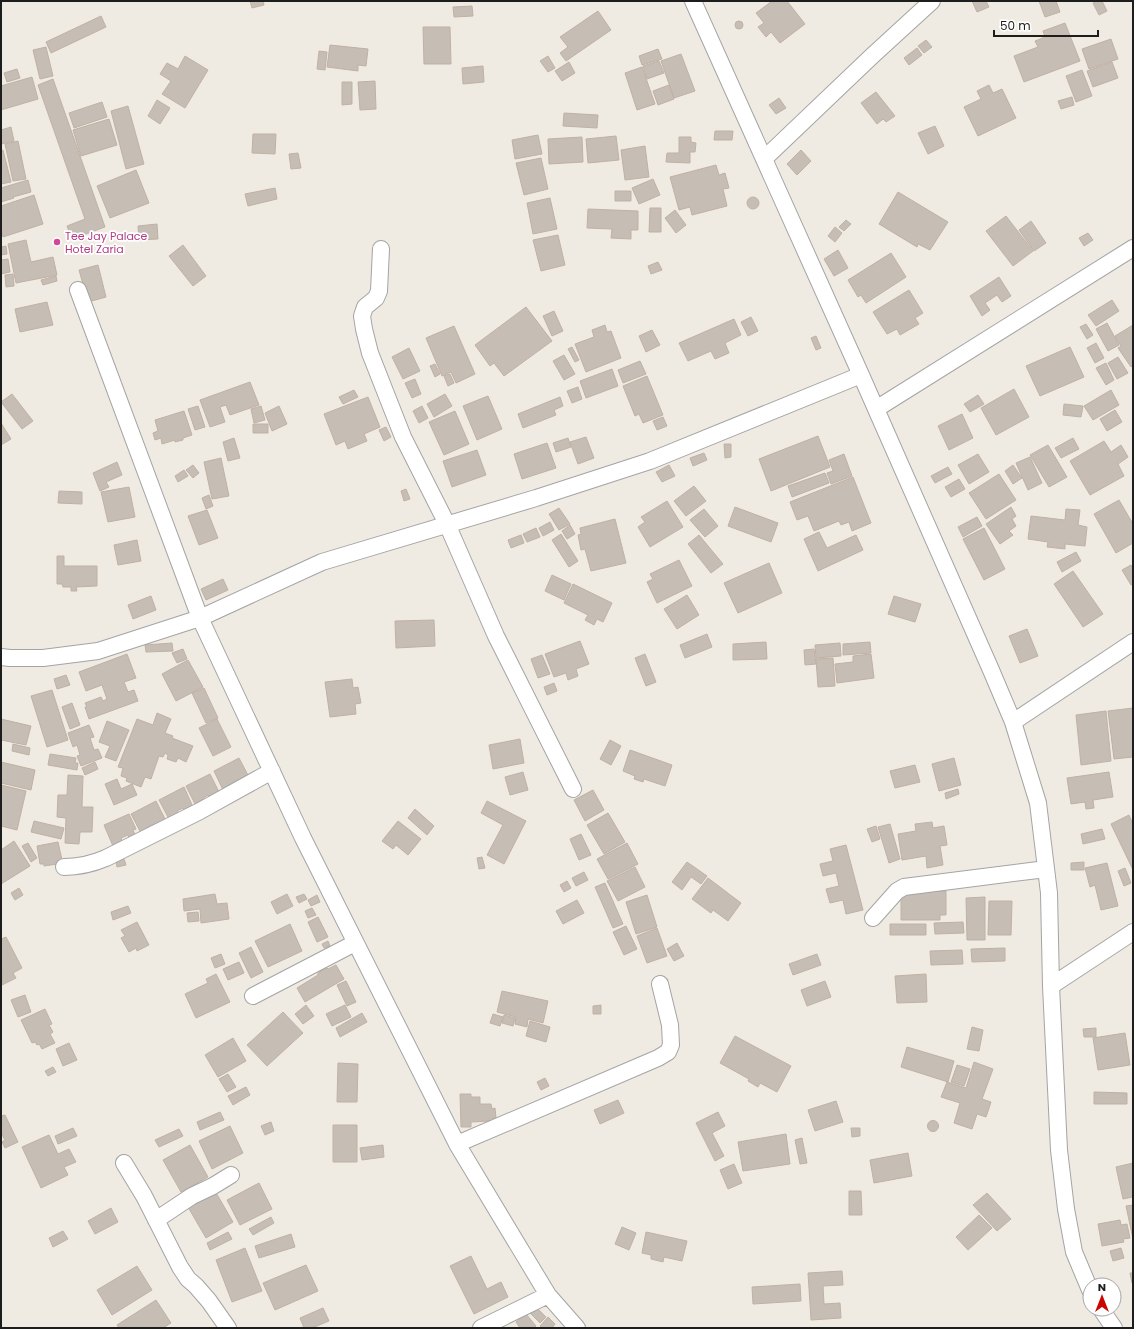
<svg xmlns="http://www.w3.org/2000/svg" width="1134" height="1329" viewBox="0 0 1134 1329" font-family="Poppins,sans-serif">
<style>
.building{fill:#c6bdb5;stroke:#c1b1a3}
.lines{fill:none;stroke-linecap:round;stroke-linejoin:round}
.minor-casing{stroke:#a4a4a4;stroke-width:18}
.minor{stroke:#fff;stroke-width:16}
.hotel-dot{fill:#d1479c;stroke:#fff;stroke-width:1.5}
.labels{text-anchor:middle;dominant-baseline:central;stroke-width:3.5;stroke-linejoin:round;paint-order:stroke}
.hotel-label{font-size:11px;fill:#b23c85;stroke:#fff;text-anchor:start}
</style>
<rect width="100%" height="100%" fill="#efebe2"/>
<path class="building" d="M250,1H263L264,5L252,8Z
M772,1H787L805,24L780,43L771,32L766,37L758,27L764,23L756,13Z
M972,1H986L989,7L977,12Z
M1039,1H1056L1060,12L1045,17Z
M1097,1H1102L1107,11L1099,15L1093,3Z
M472,6L473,16L454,17L453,7Z
M598,11L611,30L566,61L560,53L568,47L560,37Z
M101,16L106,27L51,53L46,42Z
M735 25a4 4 0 1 1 8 0a4 4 0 1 1-8 0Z
M1065,23L1080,61L1024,82L1014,56L1038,47L1035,41L1045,37L1043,31Z
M423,27H450L451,64H424Z
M1111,39L1118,59L1089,69L1082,49Z
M926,40L932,47L924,53L918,46Z
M330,45L368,49L366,66L358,65V71L327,67Z
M46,47L53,76L40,79L33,50Z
M917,48L922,55L909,65L904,58Z
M658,49L662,59L642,65L639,56Z
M319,51L327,52L325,70L317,69Z
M681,54L695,91L674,98L661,61Z
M185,56L208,70L185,108L162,94L171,81L160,74L167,63L178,69Z
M548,56L555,68L548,72L540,61Z
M659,61L664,73L647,79L643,66Z
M569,62L575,73L562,81L555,71Z
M1112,62L1118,78L1093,87L1087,71Z
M483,66L484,82L463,84L462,68Z
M642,67L655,104L637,110L625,73Z
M17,69L20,78L7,82L4,73Z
M1082,70L1092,96L1076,102L1066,76Z
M32,77L38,99L1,110V86Z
M53,79L105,227L72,239L67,226L85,219L38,85Z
M375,81L376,109L360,110L358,82Z
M342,82H352V104L342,105Z
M669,85L674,99L658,105L653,91Z
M989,85L993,93L1002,89L1016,118L978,136L964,107L981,99L977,91Z
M876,92L895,116L886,122L883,119L877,124L861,103Z
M1072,97L1074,105L1061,109L1058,101Z
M779,98L786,108L776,114L769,105Z
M157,100L170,108L160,124L148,116Z
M102,102L107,117L74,128L69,113Z
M128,106L144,164L126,169L111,111Z
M564,113L598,115L597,128L563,126Z
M109,119L117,145L81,156L73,130Z
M935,126L944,146L928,154L918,133Z
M11,127L14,141L1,144V130Z
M715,131H733L732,140H714Z
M253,134H276L275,154L252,153Z
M538,135L542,154L515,159L512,140Z
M616,136L619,160L588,163L586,139Z
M582,137L583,162L549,164L548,139Z
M679,137H691V142L696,143L695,152H690V163L666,162L667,153H679Z
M18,141L26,179L13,181L5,144Z
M645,146L649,177L625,180L621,150Z
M3,150L11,182L1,184V151Z
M801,150L811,161L797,175L787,164Z
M298,153L301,168L291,169L289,154Z
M541,158L548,189L524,195L516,163Z
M716,165L719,175L725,173L729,188L723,189L727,206L692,215L690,207L679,210L670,177Z
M136,170L149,203L110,218L97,186Z
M653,179L660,195L639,204L632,188Z
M28,180L31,192L13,197L14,198L1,202V188Z
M275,188L277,199L248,206L245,194Z
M615,191H631V201H615Z
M898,192L948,222L930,250L918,244L917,247L879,224Z
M34,195L43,224L3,237L1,231V206Z
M747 203a6 6 0 1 1 12 0a6 6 0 1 1-12 0Z
M550,198L557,229L533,234L527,203Z
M650,208H661V232H649Z
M588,209L638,211V230H631V239L611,238L612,229L587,228Z
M675,210L686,225L676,233L665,218Z
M1006,216L1033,251L1013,266L986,231Z
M846,220L851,224L844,231L839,227Z
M1031,221L1046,243L1034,251L1019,230Z
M157,224L158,239L139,240L138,226Z
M835,227L842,233L835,242L828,236Z
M1088,233L1093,240L1084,246L1079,238Z
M558,235L565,265L541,271L533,240Z
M26,240L31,262L53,257L57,275L16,283L8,244Z
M183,245L206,276L193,286L169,256Z
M6,246L7,254L1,255V247Z
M838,250L848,268L834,276L824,259Z
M891,253L906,277L866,303L861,295L858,297L848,280Z
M8,259L10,272L1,274V260Z
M658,262L662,270L651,274L648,266Z
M98,265L106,297L88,302L79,270Z
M13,274L14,286L6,287L5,275Z
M56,276L57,281L43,285L41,280Z
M999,277L1011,296L1002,302L997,295L985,303L990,310L982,316L970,296Z
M909,290L923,313L915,318L919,324L900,335L897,329L887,334L873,312Z
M1112,300L1119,311L1096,326L1088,315Z
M47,302L53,325L20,332L15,309Z
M526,307L552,341L504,376L494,363L490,366L475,345Z
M554,311L563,331L552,336L543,316Z
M751,317L758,331L748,336L741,322Z
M734,319L741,335L725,343L729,353L715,359L711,351L688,361L679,343Z
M1107,323L1119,345L1108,351L1096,329Z
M1086,324L1093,335L1087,339L1080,327Z
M605,325L607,332L611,331L621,358L586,372L575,344L594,337L592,330Z
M1133,325V365L1131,367L1118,348L1121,346L1115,336Z
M454,326L475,374L456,383L451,372L442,376L426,338Z
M652,330L660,345L646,352L639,336Z
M816,336L821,348L816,350L811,338Z
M1096,343L1104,358L1095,363L1087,348Z
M572,347L579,360L575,362L568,349Z
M1070,347L1084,377L1040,396L1026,366Z
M409,348L420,371L403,379L392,357Z
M564,355L575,374L564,380L553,361Z
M1118,357L1128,373L1117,379L1108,363Z
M640,361L646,374L623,383L618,370Z
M1106,363L1114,380L1106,385L1096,368Z
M435,364L440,374L435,377L430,366Z
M612,369L618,386L586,398L580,381Z
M450,374L454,383L448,386L444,376Z
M647,376L663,415L643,423L639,414L635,416L623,386Z
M415,379L421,394L412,398L405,383Z
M250,382L259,405L230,415L226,405L220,407L225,422L210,427L200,400Z
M578,387L582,399L572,403L567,391Z
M1014,389L1029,417L996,435L981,408Z
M354,390L358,397L343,404L339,397Z
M1111,390L1119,405L1093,420L1084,406Z
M12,394L33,421L22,429L1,402Z
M445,394L452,406L434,417L427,404Z
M978,395L984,404L970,412L964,404Z
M488,396L502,429L477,440L463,406Z
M368,397L380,427L364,434L367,441L348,449L345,441L336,445L324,414Z
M560,397L563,406L554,410L556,415L523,428L518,414Z
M1064,404L1083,406L1081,417L1063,415Z
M198,406L205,427L195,430L188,409Z
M261,406L265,420L254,423L251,409Z
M279,406L287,424L272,431L265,413Z
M422,406L428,418L419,423L413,411Z
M1115,410L1122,422L1107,431L1100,419Z
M184,411L192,435L183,438V440L175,442V440L162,444L161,438L155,440L153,433L158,431L155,420Z
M455,411L469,444L444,455L429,422Z
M962,414L973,438L949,450L938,426Z
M663,417L667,426L657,430L653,421Z
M1,423L11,439L1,445Z
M253,424H268V433H253Z
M386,427L391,437L384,441L379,430Z
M818,436L830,467L771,491L759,459Z
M586,437L594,458L578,464L570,442Z
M234,438L240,458L228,461L223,442Z
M568,438L571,447L556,452L553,443Z
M1073,438L1079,449L1061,458L1055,448Z
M1104,441L1111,452L1121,445L1128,457L1118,464L1124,476L1090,495L1070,461Z
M547,443L556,468L522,479L514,454Z
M724,444H731V457L725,458Z
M1048,445L1067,477L1049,487L1030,455Z
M477,450L486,475L452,487L443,461Z
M704,453L707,460L693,466L690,458Z
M844,454L852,476L831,484L827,473L833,471L829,460Z
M978,454L989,472L969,484L958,465Z
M1030,457L1042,483L1028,490L1016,463Z
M221,458L229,496L212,499L204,462Z
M117,462L122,475L106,482L109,487L100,491L93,473Z
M193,465L199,473L193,478L186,470Z
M669,465L675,476L662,482L656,472Z
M1013,465L1022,478L1013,484L1005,471Z
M948,467L952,474L935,483L931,476Z
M184,470L188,476L178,482L175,476Z
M825,473L829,483L792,497L788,486Z
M999,474L1016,500L986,519L969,493Z
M853,477L871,523L852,531L849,522L841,525L839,521L814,531L808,516L797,520L790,502Z
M959,479L965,489L951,497L945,487Z
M694,486L706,501L686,516L674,501Z
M129,487L135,517L108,522L101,492Z
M406,489L410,499L404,501L401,491Z
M59,491L82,492V504L58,503Z
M209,495L213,506L206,509L202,498Z
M1119,500L1133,524V543L1116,553L1094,514Z
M667,501L683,527L650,547L638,527L645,522L641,517Z
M735,507L778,523L771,542L728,526Z
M1011,507L1016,516L1012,519L1016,526L1009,531L1013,535L1000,544L986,524Z
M559,508L570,524L559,530L549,514Z
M704,509L718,526L705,537L690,520Z
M1066,509L1080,510L1078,525L1087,527L1085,546L1065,544V549L1047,547L1048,542L1028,539L1031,516L1065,520Z
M207,510L218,538L199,545L188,516Z
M977,517L982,526L963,537L958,527Z
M615,519L626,563L591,571L585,549L581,550L578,535L581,534L580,528Z
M550,522L554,530L543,536L539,528Z
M570,525L575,534L567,539L562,531Z
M536,528L540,537L527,542L523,534Z
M984,528L1005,569L984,580L963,539Z
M819,532L827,548L856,535L863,550L818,571L804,539Z
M561,534L578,561L569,567L552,540Z
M521,535L524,543L511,548L508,540Z
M699,535L723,564L711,573L688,544Z
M137,540L141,561L118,565L114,545Z
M1076,552L1081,561L1062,572L1057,562Z
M57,556H64V566H97V586L76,587L77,591H71V587H63L62,584H57Z
M679,560L692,586L657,603L647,582L653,579L650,574Z
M769,563L782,593L738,613L724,583Z
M1131,565L1133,569V584L1131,585L1122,570Z
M1073,571L1103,614L1083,627L1054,584Z
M552,575L571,584L564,600L545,591Z
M223,579L228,590L206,600L201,589Z
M573,584L612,603L603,622L597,619L594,625L585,620L588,615L564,603Z
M687,595L699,615L677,629L664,609Z
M151,596L156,610L133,619L128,605Z
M894,596L921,604L915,622L888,614Z
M434,620L435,646L396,648L395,621Z
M1027,629L1038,656L1020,663L1009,636Z
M707,634L712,647L685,658L680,645Z
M580,641L589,664L576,669L578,676L568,680L566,673L554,677L545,654Z
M766,642L767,659L733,660V644Z
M870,642L871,653L843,655V644Z
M172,643L173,651L146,652L145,645Z
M840,643L841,656L816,658L815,645Z
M183,649L187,659L177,663L172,653Z
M814,649L816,664L805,665L804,650Z
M127,654L136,678L124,682L128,692L134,690L138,701L89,719L85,707H87L85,703L101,697L103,701L107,699L102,685L86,691L79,672Z
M645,654L656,682L646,686L635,658Z
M871,654L874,678L837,683L835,664L853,662V656Z
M542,655L550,674L538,678L531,659Z
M833,658L835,686L818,687L816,659Z
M188,660L203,687L176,701L162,674Z
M66,675L70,685L57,689L54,679Z
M352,679L353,688L358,687L361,703L355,704L356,714L330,717L325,682Z
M554,683L557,691L547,695L544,687Z
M204,688L218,718L206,723L192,693Z
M52,690L68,740L47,747L31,696Z
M72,703L80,725L70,729L62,707Z
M1133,708V757L1114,759L1108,711Z
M1106,711L1111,761L1081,765L1076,715Z
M157,713L171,719L165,733L173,736L172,738L193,746L186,762L178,758L176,762L167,759L168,755L165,753L163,757L159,756L151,779L145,777L141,787L126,781L127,778L121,776L123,768L118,767L137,719L153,725Z
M1,719L31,726L26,745L1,740Z
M217,719L231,747L213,756L199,728Z
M107,721L129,730L116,761L105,757L110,746L99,742Z
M89,725L94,737L90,738L94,750L98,749L102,758L81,766L77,756L80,755L77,745L73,747L68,733Z
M520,739L524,763L493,769L489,745Z
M610,740L621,746L611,765L600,759Z
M13,744L30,748L29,755L12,751Z
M630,750L672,765L665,786L644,779L643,782L634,779L635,776L623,771Z
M50,754L76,758L75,763H78L77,770L48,765Z
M239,758L250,779L240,784L238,780L232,783L234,787L224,792L214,771Z
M954,758L961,785L939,791L932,764Z
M1,762L35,770L31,790L1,783Z
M95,762L98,769L85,775L82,768Z
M915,765L920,782L895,788L890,771Z
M523,772L528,790L510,795L505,777Z
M1109,772L1113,797L1093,800L1094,808L1086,809L1085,802L1071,804L1067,778Z
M210,774L220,794L210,799L208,795L202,799L204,802L196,806L186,786Z
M68,775L83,776L82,807H93L92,832H80L79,844L65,843L66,818L57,817L58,795H67Z
M117,779L121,789L132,784L137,795L114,805L105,784Z
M1,785L26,791L17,830L1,826Z
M184,787L193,807L184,811L183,808L177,811L179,814L169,819L159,800Z
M958,789L959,794L946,799L945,793Z
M593,790L604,810L585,821L574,800Z
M156,801L166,821L154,827L153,824L147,827L149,830L141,833L131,814Z
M487,801L526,821L504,864L487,855L503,825L481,813Z
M415,809L434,826L427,835L408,818Z
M608,813L625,842L604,854L587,825Z
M129,814L136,829L133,830L135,835L129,838L128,835L121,838L122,841L113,846L104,825Z
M1129,815L1133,824V870L1111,824Z
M34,821L64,828L61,839L31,832Z
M398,821L421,839L408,855L396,845L393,849L382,841Z
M932,822L933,828L944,826L947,845L940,846L943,865L927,868L926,856L902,860L898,834L916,831L915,824Z
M890,824L900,859L889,863L878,827Z
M876,826L880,839L872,842L867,829Z
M1102,829L1105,839L1083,844L1081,834Z
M581,834L591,855L579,860L570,839Z
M14,841L30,866L1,884V850Z
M58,842L62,860L56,861L57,864L44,866V864H40L37,846Z
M28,843L37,858L31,862L22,846Z
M627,843L638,864L608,879L597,859Z
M846,845L863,910L846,914L843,900L830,903L826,889L839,886L836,873L823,876L820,864L833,861L830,849Z
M482,857L485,868L479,869L477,858Z
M124,859L126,865L117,867L116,861Z
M687,862L707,876L701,884L691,877L682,890L672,882Z
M1084,862V870H1071V863Z
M1107,863L1118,906L1101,910L1095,885L1090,887L1085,868Z
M635,867L645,887L618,901L607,881Z
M1125,868L1131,883L1124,886L1118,871Z
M584,872L588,880L576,886L572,878Z
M708,878L741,903L728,921L713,910L711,913L692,899Z
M567,881L571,888L564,892L560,885Z
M605,883L623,924L613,928L595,887Z
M19,888L23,895L15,900L11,893Z
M901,891H946V915H940V920H901Z
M215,894L217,904L227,903L229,919L201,923L200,909L184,911L183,899Z
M287,894L293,906L277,914L271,902Z
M304,894L307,899L299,903L296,897Z
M317,895L320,902L311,906L308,900Z
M647,895L657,927L636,934L626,902Z
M985,897V940H967L966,898Z
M577,900L584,913L563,924L556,911Z
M989,901H1012L1011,935H988Z
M128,906L131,913L113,920L111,912Z
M312,908L316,915L308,918L305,911Z
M198,912L199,921L188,922L187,913Z
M318,917L328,937L317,942L308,922Z
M137,922L149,945L137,951L136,948L129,952L121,938L125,936L121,930Z
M963,922L964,933L935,934L934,923Z
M290,924L302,951L268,967L255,941Z
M890,924H926V935H890Z
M626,926L637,949L624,955L613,932Z
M657,928L667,956L647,963L637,936Z
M6,937L22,968L13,973L16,978L2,985L1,939Z
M328,941L330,946L324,948L322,944Z
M677,943L684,956L674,961L667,949Z
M251,947L263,972L251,978L239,953Z
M1005,948V961L972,962L971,949Z
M962,950L963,964L931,965L930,951Z
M221,954L225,964L215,968L211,958Z
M817,954L821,965L793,975L789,964Z
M239,962L244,973L228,980L223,969Z
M336,965L344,979L305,1002L297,988L318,975V973L327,968L328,969Z
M216,974L230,1002L196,1018L185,994L208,983L206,979Z
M926,974L927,1002L897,1003L895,976Z
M346,981L356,1002L347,1006L337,985Z
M825,981L831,997L807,1006L801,990Z
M502,991L548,1001L543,1023L528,1019L527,1027L515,1024L516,1017L497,1012Z
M25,995L31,1012L18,1017L11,1000Z
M306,1005L314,1016L303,1024L295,1014Z
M345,1005L351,1017L332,1026L326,1014Z
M601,1005V1014H593V1006Z
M45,1009L52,1024L49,1025L53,1032L50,1034L55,1043L42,1049L39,1044L37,1045L35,1042L32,1043L21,1020Z
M283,1012L303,1033L267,1066L247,1045Z
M362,1013L367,1022L340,1037L336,1028Z
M493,1014L503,1017L500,1026L490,1023Z
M504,1015L515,1018L513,1026L502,1023Z
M530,1021L550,1027L546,1042L526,1036Z
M972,1027L983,1030L979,1051L967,1049Z
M1096,1028V1037H1084L1083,1029Z
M1125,1033L1130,1065L1098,1070L1093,1038Z
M735,1036L791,1066L777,1092L760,1083L758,1087L748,1081L749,1079L720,1063Z
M233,1038L246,1061L218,1077L205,1055Z
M69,1043L77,1060L63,1066L56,1049Z
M907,1047L954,1061L948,1082L901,1067Z
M974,1062L993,1069L982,1099L991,1102L986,1117L977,1114L972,1129L954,1123L960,1103L941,1097L947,1082L966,1088Z
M338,1063L358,1064L357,1102H337Z
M957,1065L970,1069L964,1086L951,1082Z
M53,1067L56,1072L48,1076L45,1071Z
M228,1074L236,1087L227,1092L219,1079Z
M545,1078L549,1086L541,1090L537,1082Z
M246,1087L250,1095L233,1105L228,1096Z
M1094,1092L1127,1093V1104H1094Z
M460,1094H471V1097H480V1104H491L492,1109L495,1108L496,1118L490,1119V1121L471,1122V1127H461Z
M618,1100L624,1113L600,1124L594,1110Z
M836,1101L843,1122L815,1131L808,1110Z
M220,1112L224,1120L200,1130L197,1122Z
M718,1112L725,1126L712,1133L724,1156L715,1161L696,1123Z
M5,1115L18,1142L5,1148L2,1142L5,1140L1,1133V1116Z
M927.5 1126a5.5 5.5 0 1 1 11 0a5.5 5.5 0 1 1-11 0Z
M271,1122L274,1131L265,1135L261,1126Z
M333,1125H357V1162H333Z
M230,1126L243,1153L212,1169L199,1141Z
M73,1128L77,1136L58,1144L55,1136Z
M851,1128H860V1136L852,1137Z
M179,1129L183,1136L159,1147L155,1140Z
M786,1134L790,1164L743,1171L738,1142Z
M49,1135L58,1154L69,1149L76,1162L64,1167L68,1175L41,1188L22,1147Z
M802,1138L807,1163L800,1164L795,1140Z
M190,1145L208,1177L181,1192L163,1160Z
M383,1145L384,1157L362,1160L360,1148Z
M908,1153L912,1176L874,1183L870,1160Z
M1133,1163V1197L1123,1199L1116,1167Z
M734,1164L742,1183L728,1189L720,1170Z
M259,1183L272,1209L240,1225L227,1200Z
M215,1191L233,1222L206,1238L188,1207Z
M849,1191H861L862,1215H849Z
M987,1193L1011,1219L997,1231L973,1205Z
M1133,1205V1239L1126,1206Z
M111,1208L118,1222L95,1234L88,1221Z
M979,1215L992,1228L968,1250L956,1237Z
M271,1217L274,1223L253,1235L249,1229Z
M1120,1220L1121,1225L1127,1224L1130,1238L1123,1239L1124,1242L1102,1246L1098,1224Z
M622,1227L636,1233L629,1250L615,1244Z
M63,1231L68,1239L53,1247L49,1238Z
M228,1232L232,1239L210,1250L207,1243Z
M646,1232L687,1241L682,1261L664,1257L663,1262L651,1259V1255L642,1253Z
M291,1234L295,1247L259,1258L255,1246Z
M245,1248L262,1291L232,1302L216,1260Z
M1121,1248L1124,1258L1113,1261L1110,1251Z
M471,1256L487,1289L501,1282L508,1297L474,1314L450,1266Z
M306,1265L318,1291L275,1310L263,1283Z
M137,1266L152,1290L112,1315L97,1290Z
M842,1271L843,1285L823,1286L824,1304L840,1303L841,1318L811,1320L808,1273Z
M1130,1273H1133V1283H1132Z
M800,1284L801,1301L753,1304L752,1287Z
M156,1300L171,1323L163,1328H119L117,1325Z
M536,1307L546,1317L540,1323L530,1313Z
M323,1308L329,1321L312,1328H304L300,1318Z
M526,1314L536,1326L533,1328H520L516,1322Z
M548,1317L555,1324L552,1328H542L540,1326Z"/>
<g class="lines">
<g class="minor-casing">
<path id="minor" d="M693,1L861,375L991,670L1013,722L1038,803L1049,893L1051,986L1059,1150L1066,1209L1074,1252L1090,1290
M764,159L872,56L932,1
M381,249L379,291L376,298L365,307L362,316L364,329L370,353L403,437L447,524L496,636L573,789
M78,290L200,618L303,838L457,1144L548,1295L577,1328
M876,409L1133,248
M1,657L10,658H43L98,651L200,618L322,562L536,498L650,461L861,375
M1013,722L1133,642
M64,867C79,867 92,864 106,858L200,811L272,771
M873,918L897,891L904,887L1046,869
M1051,986L1133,932
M253,996L355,943
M457,1144L658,1058L668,1052L671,1045L670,1025L660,984
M124,1163L144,1196L180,1267L188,1279L196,1286L209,1301L228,1328
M156,1220L192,1196L213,1186L231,1175
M1101,1309L1114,1328
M481,1328L548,1295"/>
</g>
<use href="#minor" class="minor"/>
</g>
<circle class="hotel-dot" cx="57" cy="242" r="4"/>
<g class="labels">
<g class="hotel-label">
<text x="65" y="236">Tee Jay Palace<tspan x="65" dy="13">Hotel Zaria</tspan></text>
</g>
</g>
<rect width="1134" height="1329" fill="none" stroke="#1d1d1d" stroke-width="4"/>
<g transform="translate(1102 1297)"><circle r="19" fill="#ffffff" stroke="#a5a5a5"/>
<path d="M0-3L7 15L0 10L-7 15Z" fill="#c90700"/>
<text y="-6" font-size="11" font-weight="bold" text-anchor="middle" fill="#1d1d1d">N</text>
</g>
<path d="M994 30v6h104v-6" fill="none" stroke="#1d1d1d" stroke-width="2"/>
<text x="1000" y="30" font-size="12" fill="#1d1d1d" stroke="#ffffff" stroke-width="3" paint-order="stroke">50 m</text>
</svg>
